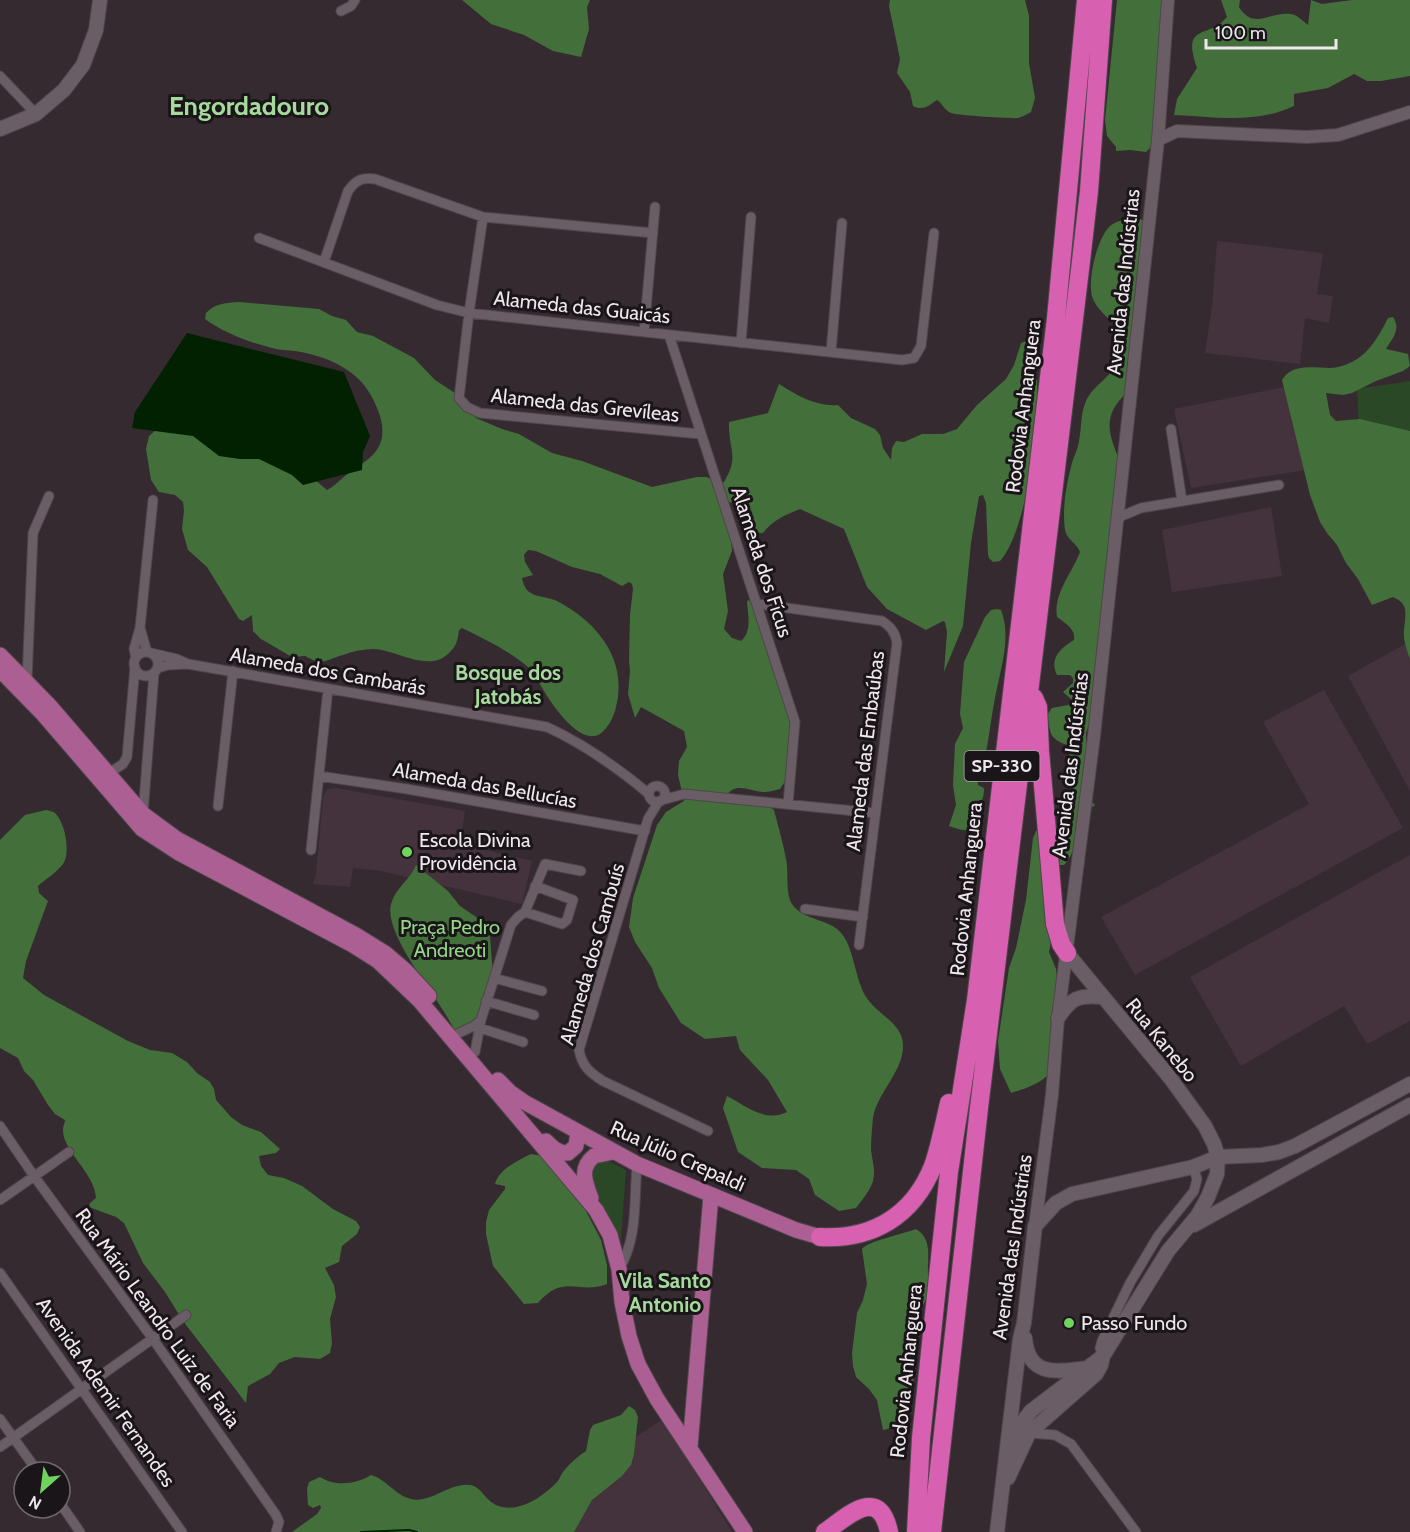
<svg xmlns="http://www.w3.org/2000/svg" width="1410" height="1532" viewBox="0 0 1410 1532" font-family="Cabin,sans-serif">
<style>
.built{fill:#44323d}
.green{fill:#2a4825}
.forest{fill:#426f3a}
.water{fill:#012100}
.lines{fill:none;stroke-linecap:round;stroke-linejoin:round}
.stream{stroke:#012100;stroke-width:2}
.minor-casing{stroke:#4f464c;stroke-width:11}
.tertiary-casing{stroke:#4f464c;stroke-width:14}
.secondary-casing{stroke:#4f464c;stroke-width:16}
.primary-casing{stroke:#4f464c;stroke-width:17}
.motorway-casing{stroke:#4f464c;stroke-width:20}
.minor{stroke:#6b5d65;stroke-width:9}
.tertiary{stroke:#6b5d65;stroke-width:12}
.secondary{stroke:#6b5d65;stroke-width:14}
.primary{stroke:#ac5f92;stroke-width:15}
.motorway{stroke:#d860b0;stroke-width:18}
.poi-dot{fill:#70d35f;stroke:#1a1518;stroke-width:2}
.labels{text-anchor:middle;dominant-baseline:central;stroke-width:6;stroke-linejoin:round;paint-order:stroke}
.shield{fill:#1a1518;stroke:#afa8ac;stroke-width:1.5}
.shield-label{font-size:18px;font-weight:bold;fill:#efe7ec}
.street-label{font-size:20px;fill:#efe7ec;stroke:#1a1518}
.poi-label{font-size:20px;fill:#efe7ec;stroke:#1a1518;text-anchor:start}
.park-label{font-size:20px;fill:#94d588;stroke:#1a1518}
.neighbourhood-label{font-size:21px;font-weight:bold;fill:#a6da9c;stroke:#1a1518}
.district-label{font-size:26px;font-weight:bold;fill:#a6da9c;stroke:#1a1518}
</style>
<rect width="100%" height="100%" fill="#362a31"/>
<path class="built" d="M1217,241L1323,253L1317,294L1333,296L1329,323L1305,318L1300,364L1205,353L1212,306Z
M1289,386L1306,470L1191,488L1174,409Z
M1271,507L1282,576L1172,592L1162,530Z
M1407,643L1410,649V791L1348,676Z
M1324,690L1403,828L1135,975L1101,917L1309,804L1263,722Z
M336,788L465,811L460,844L532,861L522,904L381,871L353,868L350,887L313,884L316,874L323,797L328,789Z
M1410,855V1021L1367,1044L1344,1006L1241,1066L1190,977Z
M663,1419L732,1532H563L612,1452Z"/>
<path class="green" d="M1410,381V438L1360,442L1357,389Z
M599,1161L610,1162L626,1170L621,1240L590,1187L589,1168Z"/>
<path class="forest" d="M462,0H590L587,7L589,29L581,57L553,51L524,35L491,24Z
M890,0H1025L1029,16V63L1035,98L1031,112C1027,114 1022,117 1018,118C1014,119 954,115 951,113C944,110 943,104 937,100C928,106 923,111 913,106L910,92L897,73L900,59L889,6Z
M1117,0H1170L1157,134L1150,148L1146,152L1130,150L1116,151V147L1107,136L1105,120Z
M1221,0H1240L1239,7C1254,31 1270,11 1291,14C1297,15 1303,21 1308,25L1311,0L1322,4L1352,0H1410V76L1381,81H1367L1354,74L1328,88L1294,94V106C1256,124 1215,117 1174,115L1177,99L1197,68C1181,22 1208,40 1227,17Z
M1140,219L1146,222L1129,391C1101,415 1108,433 1121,464L1092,715L1086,733V797L1095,805C1069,824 1082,847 1064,865H1059L1062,830L1072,780V767L1067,745C1048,738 1051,733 1047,715L1052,708L1068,705L1072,700L1063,692L1073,683V678L1070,675H1057C1049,659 1060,648 1074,640C1076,629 1065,623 1057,617C1053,594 1072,573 1080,552C1077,543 1067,540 1065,530C1062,508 1066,485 1072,463C1074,456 1078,449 1079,441C1082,426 1080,411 1088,397C1100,379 1117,375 1120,349C1123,322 1102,319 1093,299C1086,283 1097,238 1110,226C1118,219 1130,220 1140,219Z
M239,302L319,309L332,316L346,320L357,332L373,336L414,358L435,380L458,395L476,418L502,429L519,434L552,453L582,461L652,487L697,477H706L720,482H724C740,456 728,449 729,422L768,413L779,384C796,395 817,407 838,405L851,418L875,429L880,435L883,448L891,460L892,448L896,441L904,442L922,434H943L957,429L977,405L1006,379L1014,365L1021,343L1026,341L1032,343C1046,387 1031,526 1000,561L993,562L989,558L988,555L986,503L983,495L979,496L971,543L963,626L944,672L947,632L945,622L943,621L926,630L887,609L867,587L844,529L800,509C785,515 773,520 763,533H759L747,526L733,503L730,502L728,504L732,551L723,574L728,611L724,629L732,638L741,641C752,632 748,615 747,602L748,600L750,601L774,652L792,718L790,774L780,789C775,790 769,792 764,792C751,792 734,781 727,796L767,805L774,810C778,826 783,842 786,859C789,872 785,892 792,904C803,921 830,918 842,934C855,950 855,984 869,1001C878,1013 898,1023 902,1038C909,1067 877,1091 873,1118C872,1129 871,1139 871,1150C872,1160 876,1170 873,1181C870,1191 862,1200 856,1208L839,1211L815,1195L809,1179L796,1170L762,1168L738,1152L723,1108L727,1096C746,1106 766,1123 787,1112L768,1080L740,1050L736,1036L705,1039L681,1023L659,988L652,968L635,942L629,927L633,898L657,825L666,812L684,801L678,775L679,761L687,747L684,731L641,707L635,718L628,694L630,671L629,661L630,615L633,589L632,584L629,582L622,586L600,574L572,567L536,551L528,550L524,555L525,562L533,575L522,578C526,600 542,594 557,601C597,622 628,659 616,707C614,717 608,728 600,734C580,746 553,706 544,691C539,683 536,674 529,668C510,651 484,639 462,628L459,630C458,640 456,647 448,654C427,673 396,649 373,649C354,649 336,658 319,663L305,656L292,657L261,639L253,631L252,615L243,621L239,619L207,567L188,550L182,529L184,511L183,502L175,495L159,492L151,480L146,449L149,436L157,429L173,425L289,458L327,490C334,486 338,482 344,477C362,462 386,454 382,425C381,416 377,408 373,399C358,369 327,356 295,351C287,350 279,350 272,348C249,342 224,333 205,319L206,313C215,303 226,303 239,302Z
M1393,317C1401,329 1393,338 1386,349L1408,354L1410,366L1403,371L1376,381L1352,393L1343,395L1326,393L1330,415L1336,421L1360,419L1410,431V659C1407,651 1403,640 1404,630C1405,615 1410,604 1393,597L1372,605L1358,579L1346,563L1337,545L1327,533L1320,522L1310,495L1282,380C1292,363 1314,368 1330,368C1336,368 1346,365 1352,362C1369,354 1380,334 1388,318Z
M997,609L1001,610C1012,638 1000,670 995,698C991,718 989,738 985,758C983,767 976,775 978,785L984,788C984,795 983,797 981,803C979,809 979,821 978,828C968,833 958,829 949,826L956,805L953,785L955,744L963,728L960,714L964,662L985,617L991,610Z
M46,810C49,811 53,811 55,813C65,822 71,853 63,864C57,872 46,879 38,886L39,893L48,901L26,961L23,978L44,995L128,1041L150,1050L172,1053L187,1062L197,1073L210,1082L214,1089L216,1100L231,1117L242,1125L261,1132L280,1149L276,1153L259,1156L261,1166L268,1175L284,1178L302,1186L333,1209L356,1221L360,1227L357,1234L342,1246L339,1262L325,1268L334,1285L336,1297L330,1319L332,1343L330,1353L320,1359L295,1357L279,1363L270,1374L248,1386L246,1403L183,1321L165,1292L143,1263L124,1223L116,1217L89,1207L90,1203L96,1198C95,1173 62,1151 63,1129C63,1126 65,1123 65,1120L55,1114L48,1105L33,1080L24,1071L18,1058L0,1048V840L25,815Z
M1040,828L1052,937L1049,952L1056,969L1059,994L1047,1076C1037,1085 1024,1089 1011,1093L1000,1069L998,1041L1009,968L1016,948L1026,900L1033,838L1036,831Z
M416,865L448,891L460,906L479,919L490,936L493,976L483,1012L466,1026L454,1030C441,999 383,936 391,904C396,887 410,880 416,865Z
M531,1154L543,1156L573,1186L601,1240L607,1265V1284C578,1295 564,1273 538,1303L524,1304L493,1266L486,1234V1222L489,1210L505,1189V1186L495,1184C499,1169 517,1161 531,1154Z
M916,1229C933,1239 927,1258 928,1274C928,1277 930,1280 930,1283C930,1294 922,1304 921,1314C918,1340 917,1426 883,1430L877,1400L869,1389L856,1377L853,1366L852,1353L857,1313L863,1300L867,1284L862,1249C868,1241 903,1234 916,1229Z
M629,1406L635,1410L638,1417L634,1454L631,1465L622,1476L592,1500L574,1532H292L317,1514L321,1508L320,1505L313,1508L308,1505L307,1489L309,1482L320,1477C335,1487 357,1484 371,1475C386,1479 395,1495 411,1499C430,1504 449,1483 469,1485C483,1486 484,1503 502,1507C521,1511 542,1497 555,1484C559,1481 560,1476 563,1472C570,1463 577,1457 586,1451L590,1430L593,1425L621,1415Z"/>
<path class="water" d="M187,333L344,372L370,436L363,452L362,470L303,485L292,475L259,459H240L219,456L193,436L132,428L135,412Z"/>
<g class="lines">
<path class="stream" d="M361,1532L409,1530L417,1532"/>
<g class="minor-casing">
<path id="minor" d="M341,11L351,6L355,0
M0,76L36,114
M483,217L469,313L459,398L467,407L480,413L700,434
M259,238L437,305L469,313L902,360L914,358L921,346L934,233
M324,262L348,191C356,180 362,177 375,179L483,217L653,233
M644,332L655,207
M669,335L795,722L788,804
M741,343L751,217
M831,352L842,223
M1171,429L1182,501
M1117,518L1141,508L1279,485
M758,604L882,621C891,627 895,632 897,643L859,945
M140,628L147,652
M134 664a12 12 0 1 1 24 0a12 12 0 1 1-24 0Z
M151,653L177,659L186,663
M136,658L134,649L140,628L153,500
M158,668L168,665L188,664L547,727C584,744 618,768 649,794
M27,681L33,533L49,496
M109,773L123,764L127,757L135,667
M319,776L407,789L645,831
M649 794a8 8 0 1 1 16 0a8 8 0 1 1-16 0Z
M662,800L684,794L875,813
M659,801L648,819L579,1050C582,1066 589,1072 603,1081L708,1131
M218,806L233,671
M143,814L154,673
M311,850L328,689
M805,909L863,917
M525,912L545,864L581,871
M494,978L542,991
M486,1001L534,1015
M477,1027L523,1042
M459,1033L474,1026L479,1022
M475,1052L481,1020L511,925L518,917L525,912L562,924L567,920L573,900L535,886
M0,1126L34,1176L153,1339L276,1515L279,1522L276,1532
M0,1200L69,1152
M619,1269C638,1239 634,1199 637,1164
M0,1273L182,1532
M1103,1356L1100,1348L1102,1341L1130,1283L1158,1236L1194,1191L1197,1179L1193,1167
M0,1419L38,1472
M1029,1433L1055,1435L1071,1444L1136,1532
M0,1447L186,1315
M60,1503L80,1532"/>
</g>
<g class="tertiary-casing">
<path id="tertiary" d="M1158,140L1177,131L1307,137L1338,135L1410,112
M1035,1226L1052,1095L1058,1018L1094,736L1158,140L1168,0"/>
</g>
<g class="secondary-casing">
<path id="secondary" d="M0,129L36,114L64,90L83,65L96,30L100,0
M1058,1018C1071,998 1078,995 1102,997
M1194,1225L1410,1105
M1025,1338C1028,1377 1056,1372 1087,1368
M1012,1446L1021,1424L1031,1411L1103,1356L1168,1251L1198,1215L1208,1197L1217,1174L1218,1157L1214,1144L1205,1126L1171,1079L1067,953
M1008,1478L1029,1433L1096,1374L1101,1365L1103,1356
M997,1532L1020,1339L1024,1323L1035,1226L1056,1203L1072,1194L1193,1167L1218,1157L1262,1155L1279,1152L1295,1146L1410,1084"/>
</g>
<g class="primary-casing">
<path id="primary" d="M0,655L49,705L143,814L177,839L356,935L385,953L406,971L429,996
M0,670L43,714L142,829L179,853L351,944L378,961L419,1000L596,1210L610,1235L619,1269L622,1302L629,1336L638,1364L657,1399L745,1532
M498,1080L511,1093L524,1102L637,1164L796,1230L820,1237
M546,1141C553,1148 558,1153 568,1153L576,1146L578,1132
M591,1198C585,1182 579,1168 594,1156L613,1152
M690,1447L711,1195"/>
</g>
<g class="motorway-casing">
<path id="motorway" d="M1034,698L1038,707L1040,751L1055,924L1061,944L1067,953
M820,1237C872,1240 913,1216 933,1166C940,1146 944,1124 949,1103
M825,1532C847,1517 879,1484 889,1532
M916,1532L921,1438L949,1172L976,1000L1056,318L1086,0
M932,1532L979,1108L1081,261L1089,191L1103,0"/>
</g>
<use href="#minor" class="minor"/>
<use href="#tertiary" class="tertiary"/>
<use href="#secondary" class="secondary"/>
<use href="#primary" class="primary"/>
<use href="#motorway" class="motorway"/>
</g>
<g class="poi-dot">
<circle cx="407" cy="852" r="6"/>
<circle cx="1069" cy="1323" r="6"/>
</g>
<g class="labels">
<rect class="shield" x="964.5" y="751" width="75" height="30" rx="4.5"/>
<g class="shield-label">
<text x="1002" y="766">SP-330</text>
</g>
<g class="street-label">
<text transform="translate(1123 282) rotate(-84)">Avenida das Indústrias</text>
<text transform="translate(582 307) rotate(6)">Alameda das Guaicás</text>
<text transform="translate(585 405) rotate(6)">Alameda das Grevíleas</text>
<text transform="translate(1023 406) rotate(-83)">Rodovia Anhanguera</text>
<text transform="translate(762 562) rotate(72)">Alameda dos Fícus</text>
<text transform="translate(328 671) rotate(10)">Alameda dos Cambarás</text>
<text transform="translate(865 751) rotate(-83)">Alameda das Embaúbas</text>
<text transform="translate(1070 765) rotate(-83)">Avenida das Indústrias</text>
<text transform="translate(485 785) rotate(10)">Alameda das Bellucías</text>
<text transform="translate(966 889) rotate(-84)">Rodovia Anhanguera</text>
<text transform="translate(592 954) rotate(-74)">Alameda dos Cambuís</text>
<text transform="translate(1162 1040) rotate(51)">Rua Kanebo</text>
<text transform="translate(678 1156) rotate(24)">Rua Júlio Crepaldi</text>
<text transform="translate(1012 1247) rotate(-82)">Avenida das Indústrias</text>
<text transform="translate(158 1318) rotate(54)">Rua Mário Leandro Luiz de Faria</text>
<text transform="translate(906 1371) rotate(-84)">Rodovia Anhanguera</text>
<text transform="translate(106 1392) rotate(55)">Avenida Ademir Fernandes</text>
</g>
<g class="poi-label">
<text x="419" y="840">Escola Divina<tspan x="419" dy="23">Providência</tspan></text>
<text x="1081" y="1323">Passo Fundo</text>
</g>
<g class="park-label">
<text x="450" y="927">Praça Pedro<tspan x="450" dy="23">Andreoti</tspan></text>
</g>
<g class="neighbourhood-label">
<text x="508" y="672">Bosque dos<tspan x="508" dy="24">Jatobás</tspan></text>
<text x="665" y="1280">Vila Santo<tspan x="665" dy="24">Antonio</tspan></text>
</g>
<g class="district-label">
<text x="249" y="106">Engordadouro</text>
</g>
</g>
<g transform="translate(42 1490) rotate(208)"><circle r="28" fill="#1a1518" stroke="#6f696d" stroke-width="1.5"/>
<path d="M0-4.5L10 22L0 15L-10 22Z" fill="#70d35f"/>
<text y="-9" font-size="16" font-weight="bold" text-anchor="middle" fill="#efe7ec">N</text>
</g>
<path d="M1206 39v9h130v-9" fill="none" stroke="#efe7ec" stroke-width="3"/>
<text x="1215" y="39" font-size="18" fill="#efe7ec" stroke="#1a1518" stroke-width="4.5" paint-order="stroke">100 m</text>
</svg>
